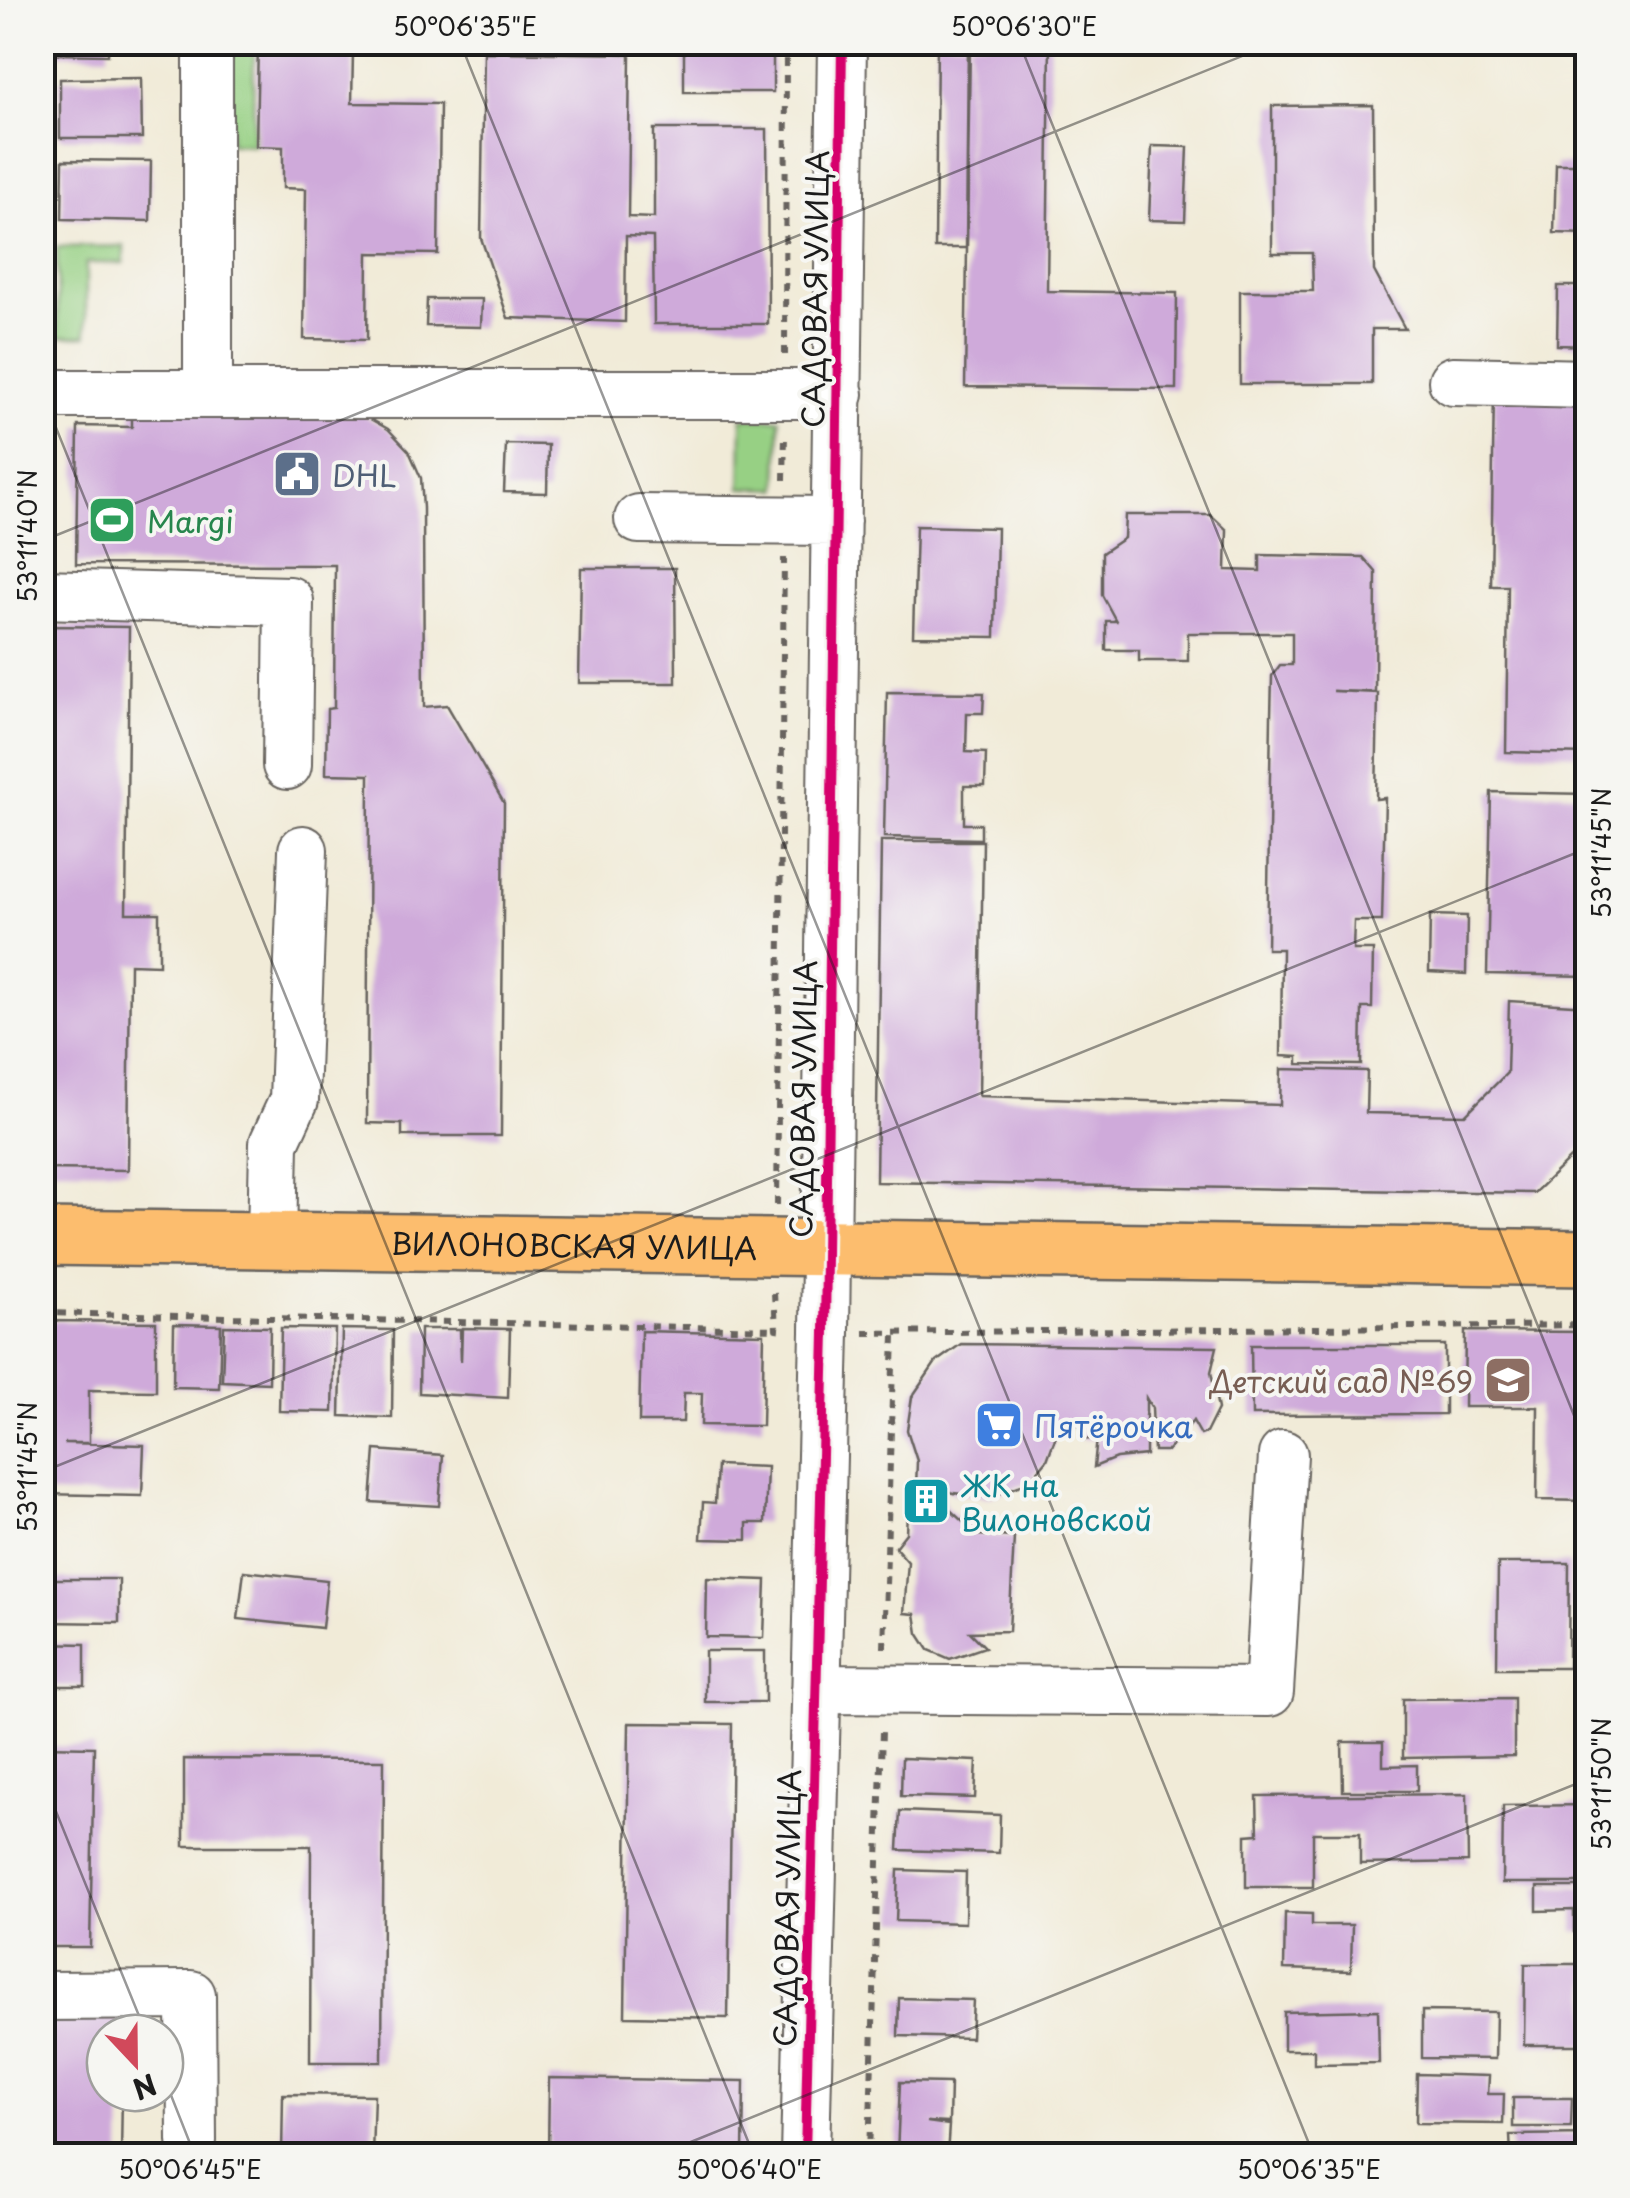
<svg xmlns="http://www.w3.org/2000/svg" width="1630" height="2198" viewBox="0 0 1630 2198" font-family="'Playpen Sans',sans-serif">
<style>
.green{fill:#97d084;stroke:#5a7650;stroke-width:2.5}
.building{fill:#cfaada}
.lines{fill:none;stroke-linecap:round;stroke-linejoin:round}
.minor-casing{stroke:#67645e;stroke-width:52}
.major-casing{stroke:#67645e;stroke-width:60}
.path{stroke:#67645e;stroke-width:6;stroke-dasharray:8 8;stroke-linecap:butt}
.minor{stroke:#fff;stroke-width:48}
.major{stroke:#fcbd6e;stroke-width:55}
.cycleway-casing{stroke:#f6f6f2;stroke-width:16}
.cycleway{stroke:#d6006c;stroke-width:10}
.ticks{fill:none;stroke:#1c1c1c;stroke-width:2.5;stroke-opacity:0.45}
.labels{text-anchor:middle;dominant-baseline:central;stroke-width:8;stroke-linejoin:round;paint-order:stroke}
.street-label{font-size:30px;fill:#1c1c1c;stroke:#f6f6f2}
.service-label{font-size:30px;fill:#4e5e75;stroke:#f6f6f2;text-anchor:start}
.leisure-label{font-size:30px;fill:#27864d;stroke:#f6f6f2;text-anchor:start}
.education-label{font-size:30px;fill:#785e54;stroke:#f6f6f2;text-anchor:end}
.shop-label{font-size:30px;fill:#366cbe;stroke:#f6f6f2;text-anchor:start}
.culture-label{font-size:30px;fill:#0d838f;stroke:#f6f6f2;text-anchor:start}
.neatline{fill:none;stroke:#1c1c1c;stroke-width:4}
.ticks-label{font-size:25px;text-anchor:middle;fill:#1c1c1c}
</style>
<rect width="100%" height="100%" fill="#f6f6f2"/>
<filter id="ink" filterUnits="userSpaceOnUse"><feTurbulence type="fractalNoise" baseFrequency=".01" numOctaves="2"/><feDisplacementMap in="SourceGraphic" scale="20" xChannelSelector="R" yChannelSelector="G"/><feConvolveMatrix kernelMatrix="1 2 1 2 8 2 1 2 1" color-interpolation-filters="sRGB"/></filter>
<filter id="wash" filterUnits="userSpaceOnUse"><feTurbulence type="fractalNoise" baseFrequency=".0048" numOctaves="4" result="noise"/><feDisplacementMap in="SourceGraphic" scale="40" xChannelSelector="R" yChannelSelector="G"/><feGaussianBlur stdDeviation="2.25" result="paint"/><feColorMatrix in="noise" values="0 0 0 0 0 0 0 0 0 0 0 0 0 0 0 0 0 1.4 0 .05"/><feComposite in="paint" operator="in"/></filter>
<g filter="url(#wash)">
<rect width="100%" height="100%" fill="#f1ebd8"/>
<path class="green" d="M231,43H254L253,145L230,144Z
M124,246V263H86V336L58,337L57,247Z
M742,418L780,419L778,489L741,488Z"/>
<g id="blocks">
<path class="building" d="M51,42H109L108,55L51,54Z
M258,42H334V51L353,52L352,103L440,104L438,254L368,253L367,340L304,339L306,189L283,188V147L256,146Z
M684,42H773V92H684Z
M937,42H968L966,248H935Z
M970,42H1050L1047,291L1177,293L1176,389L965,387Z
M1554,42H1588V51L1553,50Z
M484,52L630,54L628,217L654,218V129H767L768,324H654L653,237L626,236L625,322L508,318L481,238Z
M141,78L142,138H60V79Z
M1373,105L1374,271L1405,329H1372V384H1240V291H1313L1312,253H1272V106Z
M1152,146L1188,147L1185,221L1149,220Z
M63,160L151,161L150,221L62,219Z
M1556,164H1588V234L1554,233Z
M1558,286H1588V346L1557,345Z
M427,299H482L481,327L426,326Z
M1494,391L1588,392V754L1506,752L1508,586H1491Z
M132,405H345L388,429L409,451L421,478L423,508L424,707L447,705L504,803L501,1136H402V1124L367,1123L369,775L326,774L327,709L334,708L335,565L76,564L78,426L132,427Z
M506,444L548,445L547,493L504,492Z
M1125,515H1211L1227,530L1226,570L1260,571V555L1363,557L1376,572L1375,692L1333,691L1378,693L1376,799L1385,798L1382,921H1354L1353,950H1373L1372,1008H1362L1361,1065L1298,1064V1057L1281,1056L1282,949H1267L1271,716L1272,676L1280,665H1292V633H1188V661H1139V650H1106V621H1116L1102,595V553L1124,538Z
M916,526L997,528L995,637L913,636Z
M581,568H675L676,683H579Z
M47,626L129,627L126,913H159V965L130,964L128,1170L42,1169Z
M887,692L984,693L983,713H967L966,752L986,753L985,786H964V824H981V839L884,837Z
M1491,792L1588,794V976L1487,974Z
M881,841H983L979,1096L1280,1105L1281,1069L1367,1071L1366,1113L1465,1115L1507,1073L1509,1001L1588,1006L1587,1142L1534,1193L876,1182Z
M1430,915L1467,916L1466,974L1429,972Z
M42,1321L156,1322V1391L89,1390V1443H64L144,1445L142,1496L42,1494Z
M174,1324L221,1325L219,1388L173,1387Z
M224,1326L270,1327L269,1383L222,1381Z
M281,1328L335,1329L333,1412L279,1411Z
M462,1328L510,1329L508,1398L419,1393L420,1329H460L461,1362Z
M342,1329L393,1330L392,1418L340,1416Z
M641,1331L764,1334L762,1426L701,1425L702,1393H684L683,1422H639Z
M1465,1331L1588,1332V1501L1537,1500L1538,1407H1464Z
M961,1344L1217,1347L1211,1372L1218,1409L1206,1433L1201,1435L1193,1421L1167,1451H1154L1152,1408L1146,1398V1455L1116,1458L1094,1467L1097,1438L1082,1440L1077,1421L1061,1422L1047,1460L1029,1482L990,1497L953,1493L938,1485L946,1506L977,1535L1014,1537L1009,1631L970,1632L985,1647L950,1659L929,1650L918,1633L915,1614L904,1613L908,1562L895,1547L906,1533L908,1490L916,1488L917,1461L907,1430L912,1397L936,1362Z
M1251,1345H1445V1414L1252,1415Z
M375,1450L443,1455L439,1506L371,1502Z
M717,1465L767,1467L765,1523H747V1540L701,1539L703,1502L715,1503Z
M1498,1563H1569L1568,1668H1497Z
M244,1571L327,1580L322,1628L238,1619Z
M707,1578L766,1580L764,1638L706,1637Z
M42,1579H119V1623L42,1622Z
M42,1643L85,1644V1686H42Z
M705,1651H765V1702H705Z
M1514,1698V1756L1403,1758V1699Z
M629,1723L732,1724L728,2018L625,2016Z
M1342,1742H1383V1766L1417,1765V1791H1343Z
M42,1746L94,1747L90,1947H42Z
M902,1758L977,1761L975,1798L901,1796Z
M184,1759L384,1760L382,2062H310L311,1846H184Z
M1467,1794L1468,1862L1360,1864V1833H1313V1887H1246V1835L1258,1834L1257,1796Z
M1588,1805V1883H1502L1503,1806Z
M900,1811L1000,1815L999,1853L898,1850Z
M898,1870L966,1872L965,1923L896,1921Z
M1537,1887H1588V1932H1574V1910L1537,1911Z
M1285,1913L1312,1914V1925H1352L1351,1971L1284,1969Z
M1525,1964H1588V2045H1524Z
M899,1998L973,2000L971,2038L898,2036Z
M1378,2010L1379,2063L1314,2064V2050H1284V2012Z
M1422,2011L1496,2012L1495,2059L1422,2058Z
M42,2014L124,2015L123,2033H105V2093H122L121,2156H42Z
M1417,2074L1489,2076L1488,2094H1504L1503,2124L1416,2123Z
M549,2078L744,2081L743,2156H548Z
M900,2082L950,2083L949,2123L927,2122L949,2125L947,2156H897Z
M283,2094L374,2095L372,2156H282Z
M1513,2098H1572L1571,2127H1513Z
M1588,2134V2156H1511L1510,2135Z"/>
</g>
</g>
<g filter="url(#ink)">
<use href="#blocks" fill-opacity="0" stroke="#67645e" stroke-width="2.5"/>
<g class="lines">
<g class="minor-casing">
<path id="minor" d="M208,42V394
M1453,381L1588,384
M42,394H839
M639,519L836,521
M42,594L289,601L287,765
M272,1240L274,1143L294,1100L303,850
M816,1689L1269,1692L1283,1455
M42,1996L191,1995L192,2141
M805,2156L825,1332L842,42"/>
</g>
<g class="major-casing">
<g id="major">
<path id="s1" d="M42,1237L1588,1258"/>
</g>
</g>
<path class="path" d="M785,355L786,42
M784,480L785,433
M777,1205L784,558
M774,1293L776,1329L786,1330
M42,1313L776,1329
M864,1333L1588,1325
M884,1648L894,1335
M869,2156L882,1731"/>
<use href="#minor" class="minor"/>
<use href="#major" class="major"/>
<g class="cycleway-casing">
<path id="cycleway" d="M805,2156L825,1332L842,42"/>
</g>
<use href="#cycleway" class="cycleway"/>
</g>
</g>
<path class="ticks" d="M460,42L1314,2156M1019,42L1588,1450M1578,42L1588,66M42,393L754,2156M42,541L1277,42M42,1472L1588,848M42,1777L146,2033M165,2080L195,2156M656,2156L1588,1779"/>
<defs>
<g id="civic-square" transform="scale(2.5)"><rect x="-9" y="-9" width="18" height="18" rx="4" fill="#5c6f8a" stroke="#f6f6f2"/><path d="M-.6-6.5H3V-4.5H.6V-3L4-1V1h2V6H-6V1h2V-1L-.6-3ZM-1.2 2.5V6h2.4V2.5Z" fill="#fff"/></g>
<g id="stadium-square" transform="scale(2.5)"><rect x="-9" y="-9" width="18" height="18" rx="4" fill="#2e9e5b" stroke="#f6f6f2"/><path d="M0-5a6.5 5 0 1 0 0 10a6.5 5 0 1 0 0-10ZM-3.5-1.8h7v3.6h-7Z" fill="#fff"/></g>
<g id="school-square" transform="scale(2.5)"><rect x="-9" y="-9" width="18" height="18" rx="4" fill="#8d6e63" stroke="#f6f6f2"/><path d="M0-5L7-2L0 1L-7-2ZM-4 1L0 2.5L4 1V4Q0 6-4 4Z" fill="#fff"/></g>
<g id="supermarket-square" transform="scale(2.5)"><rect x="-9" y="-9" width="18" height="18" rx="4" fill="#3f7fe0" stroke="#f6f6f2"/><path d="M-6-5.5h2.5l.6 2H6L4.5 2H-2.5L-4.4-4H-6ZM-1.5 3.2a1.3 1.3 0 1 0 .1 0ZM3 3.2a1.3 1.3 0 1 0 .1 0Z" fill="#fff"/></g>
<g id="building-square" transform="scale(2.5)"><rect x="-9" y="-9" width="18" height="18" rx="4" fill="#0f9aa8" stroke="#f6f6f2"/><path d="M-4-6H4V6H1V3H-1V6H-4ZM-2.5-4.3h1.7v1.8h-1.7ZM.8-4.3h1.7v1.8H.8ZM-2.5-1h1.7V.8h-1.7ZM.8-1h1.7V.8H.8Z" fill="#fff"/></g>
</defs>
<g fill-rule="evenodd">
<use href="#civic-square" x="297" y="474"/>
<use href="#stadium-square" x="112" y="520"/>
<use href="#school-square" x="1508" y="1380"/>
<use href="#supermarket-square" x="999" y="1425"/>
<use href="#building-square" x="926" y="1501"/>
</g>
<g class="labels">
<g class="street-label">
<text transform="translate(814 289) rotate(-89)">САДОВАЯ УЛИЦА</text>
<text transform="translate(802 1099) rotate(-89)">САДОВАЯ УЛИЦА</text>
<text stroke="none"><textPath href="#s1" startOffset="532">ВИЛОНОВСКАЯ УЛИЦА</textPath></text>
<text transform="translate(786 1908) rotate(-89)">САДОВАЯ УЛИЦА</text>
</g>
<g class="service-label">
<text x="332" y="474">DHL</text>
</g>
<g class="leisure-label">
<text x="147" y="520">Margi</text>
</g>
<g class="education-label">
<text x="1473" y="1380">Детский сад №69</text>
</g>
<g class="shop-label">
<text x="1034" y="1425">Пятёрочка</text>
</g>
<g class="culture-label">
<text x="961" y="1484">ЖК на<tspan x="961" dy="34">Вилоновской</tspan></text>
</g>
</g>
<rect width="1630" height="2198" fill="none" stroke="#f6f6f2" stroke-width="110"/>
<g transform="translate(135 2063) rotate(158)"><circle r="48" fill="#f6f6f2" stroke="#9f9f9c" stroke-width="2.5"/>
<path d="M0-8L18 38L0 25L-18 38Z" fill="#d1495b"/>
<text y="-15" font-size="28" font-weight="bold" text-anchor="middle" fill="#1c1c1c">N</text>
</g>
<rect x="55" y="55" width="1520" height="2088" class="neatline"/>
<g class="ticks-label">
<text x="465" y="36">50°06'35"E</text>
<text x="1024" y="36">50°06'30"E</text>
<text transform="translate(28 536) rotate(-90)" y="9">53°11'40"N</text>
<text transform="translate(1602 853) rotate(-90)" y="9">53°11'45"N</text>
<text transform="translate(28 1467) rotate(-90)" y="9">53°11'45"N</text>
<text transform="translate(1602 1784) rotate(-90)" y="9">53°11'50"N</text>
<text x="190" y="2179">50°06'45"E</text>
<text x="749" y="2179">50°06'40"E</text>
<text x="1309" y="2179">50°06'35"E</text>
</g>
</svg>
